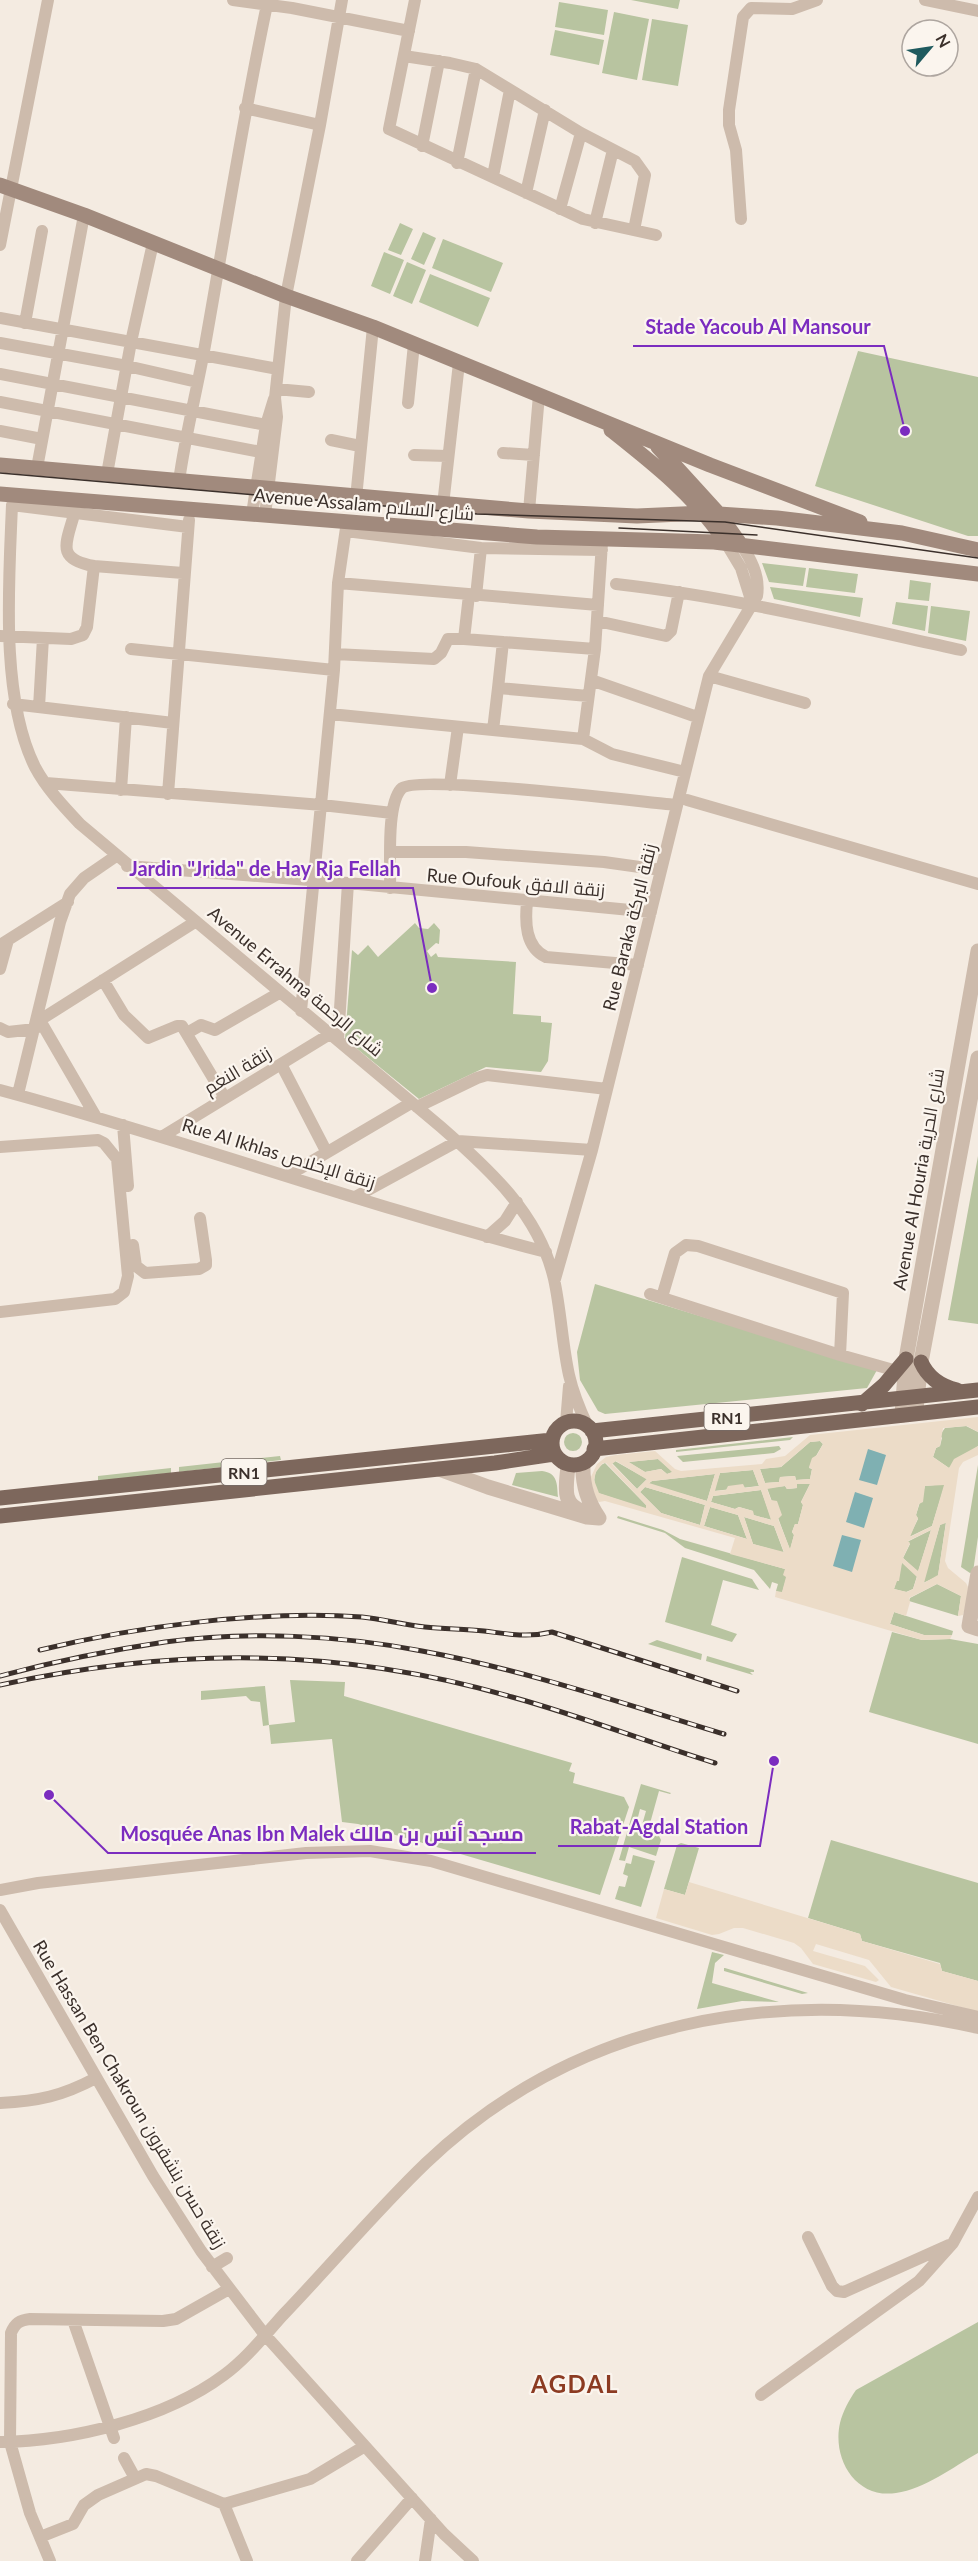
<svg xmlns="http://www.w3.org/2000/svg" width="978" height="2561" viewBox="0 0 978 2561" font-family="Lato,Cairo,sans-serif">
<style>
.green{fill:#b8c4a0}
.plaza{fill:#ecdcc8;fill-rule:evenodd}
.water{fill:#7fb0b2}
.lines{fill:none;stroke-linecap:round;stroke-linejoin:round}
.minor{stroke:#cdbbac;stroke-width:12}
.tertiary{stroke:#cdbbac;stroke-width:15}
.secondary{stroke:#a18a7d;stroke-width:15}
.primary{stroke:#7d675c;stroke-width:15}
.tram{stroke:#3b302b;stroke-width:1.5}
.rail-casing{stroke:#3b302b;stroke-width:5}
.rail{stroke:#fbf5ee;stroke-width:3;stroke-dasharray:9;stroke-linecap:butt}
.labels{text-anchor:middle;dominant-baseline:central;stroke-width:4.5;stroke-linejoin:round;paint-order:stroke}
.shield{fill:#fbf5ee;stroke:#756b66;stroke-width:1.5}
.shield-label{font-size:16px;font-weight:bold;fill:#3b302b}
.street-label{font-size:18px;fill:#3b302b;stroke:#fbf5ee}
.district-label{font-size:24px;font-weight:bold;letter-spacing:1.5px;fill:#8c3b22;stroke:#fbf5ee}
.leader{fill:none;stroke:#7b2cbf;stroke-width:2}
.callout-dot{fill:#7b2cbf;stroke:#fbf5ee;stroke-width:2}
.callout-label{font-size:20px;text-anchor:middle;font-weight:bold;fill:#7b2cbf;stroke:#fbf5ee;stroke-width:4.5;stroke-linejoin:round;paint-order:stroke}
</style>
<rect width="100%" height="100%" fill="#f4ebe1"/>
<path class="green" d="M631,0H680L678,9Z
M559,2L608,10L604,35L555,27Z
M614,12L649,19L637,80L602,73Z
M652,19L688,25L678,86L642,80Z
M555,30L604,40L599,65L550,55Z
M400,223L413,229L401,255L388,250Z
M423,232L436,238L424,265L411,259Z
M443,239L503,263L491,292L432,268Z
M384,252L404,260L390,294L371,286Z
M407,262L426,270L412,304L393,296Z
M430,274L490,298L478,327L419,302Z
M858,351L978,377V536H968L815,486Z
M762,563L806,568L803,586L769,582Z
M809,568L858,574L855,593L806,587Z
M910,580L931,583L929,601L908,599Z
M770,587L863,598L860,617L774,599Z
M896,602L928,606L925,631L892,624Z
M931,606L970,611L966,641L928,633Z
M415,923L419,928L428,929L434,923L440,930L439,944L436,943L427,951L431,957L436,953L438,957L516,962L513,1014L541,1016V1022L552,1023L548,1061L541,1072L486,1067L419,1099L345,1039L352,950L358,955L368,945L378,957Z
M978,1156V1324L948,1320Z
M595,1284L877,1370L867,1388L605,1414L598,1411L580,1380L577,1352Z
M966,1426L978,1432V1446L949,1468L933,1457L936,1448L940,1446L942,1438L940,1435L945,1428Z
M564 1442a9 9 0 1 1 18 0a9 9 0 1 1-18 0Z
M793,1437L790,1440L676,1452V1450Z
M810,1442L820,1441L823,1444L809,1468L812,1469L810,1479L796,1480L795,1476L780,1477L779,1482L765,1483L760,1469L781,1467Z
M779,1446L781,1449L774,1453L683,1462L677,1456Z
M280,1456L281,1460L179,1472V1467Z
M658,1459L673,1472L667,1474L661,1469L645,1472L628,1462Z
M615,1461L647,1479L637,1489L612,1463Z
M932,1462L948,1473L946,1480L926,1481L931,1476Z
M605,1463L646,1505V1509L598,1493C592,1483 593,1468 605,1463Z
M978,1465V1537L973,1572L970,1573L961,1567Z
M171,1468V1473L98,1481V1476Z
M753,1470L759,1486L714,1491L720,1473Z
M542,1471C558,1473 557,1484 558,1497L512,1485L516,1473Z
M715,1474L707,1501L648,1484L652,1481Z
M796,1484H810L801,1502L803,1505L798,1524H795L792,1532L794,1535L790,1550L767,1488L785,1486L787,1489L797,1488Z
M945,1484L932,1526L909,1537L918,1519L916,1515L925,1486Z
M645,1487L705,1505L700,1525L661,1513L640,1492Z
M761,1490L772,1520L753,1515V1511L739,1507L735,1509L711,1502L713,1496Z
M710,1507L738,1515L747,1539L704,1526Z
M618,1516L663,1530L680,1539L785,1569L787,1576L782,1593L776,1591L778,1584L772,1582L770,1589L754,1570L685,1548L665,1533L617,1518Z
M744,1517L774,1526L784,1553L753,1544Z
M946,1522L938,1576L923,1583L940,1525Z
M931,1530L918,1572L903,1558L910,1544L907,1542Z
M682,1557L752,1579L759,1590L723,1580L711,1625L737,1634L732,1642L665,1622Z
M902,1562L917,1576L913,1589L906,1592L894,1589Z
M937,1584L961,1596L958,1616L909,1601L910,1598Z
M894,1612L953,1631L952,1635H924L890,1624Z
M892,1632L922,1640L950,1639L978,1644V1744L869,1712Z
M657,1640L702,1654L701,1660L648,1644Z
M707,1656L754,1670V1672H750L753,1675L706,1661Z
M290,1680L345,1682L344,1696L572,1763L569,1771L575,1773L573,1783L624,1797L629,1807L600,1895L358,1824L342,1822L332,1739L271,1744L269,1725L263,1726L260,1702L251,1701L246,1696L201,1700V1691L265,1686L269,1725L295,1722Z
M641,1784L671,1793L670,1794L659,1791L649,1827L642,1825L646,1811L640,1809L635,1829L659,1836L661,1840L656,1856L629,1847L625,1861L619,1860Z
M831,1840L978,1883V1981L942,1971L940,1963L862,1941L860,1934L808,1918Z
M681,1843L699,1848L685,1895L664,1889L677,1845Z
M633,1855L655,1861L641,1907L615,1899L619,1886L625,1887L628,1876L623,1874L626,1863L631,1864Z
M712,1952L724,1955L715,1963L712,1983L779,2002L742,2001L697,2009Z
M724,1968H725L808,1993L802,1994L724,1971Z
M978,2322V2453C953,2467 925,2489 896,2493C855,2499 832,2458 840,2423C843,2411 849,2400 856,2390Z"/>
<path class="plaza" d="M978,1417V1432L967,1426L943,1428L940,1446L936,1448L933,1457L949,1468L954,1459L978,1446V1455L963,1462L959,1468L945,1561L948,1568L966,1583L970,1591L963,1615L958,1616L961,1596L937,1584L909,1598L910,1602L906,1616L894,1612L890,1624L924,1635H952L950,1639L922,1640L775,1597L776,1591L782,1592L786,1577L783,1575L785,1569L730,1554L735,1538L605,1501L599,1502L596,1500L590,1479L597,1464L606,1457L616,1455L655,1451L675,1469L681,1471L762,1464L766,1459L785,1456L810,1435ZM810,1442L820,1441L823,1444L817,1455L812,1458L809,1467L812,1469L810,1479L796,1480L795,1476L780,1477L779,1482L765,1483L760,1469L781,1467ZM658,1459L672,1472L667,1474L661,1469L645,1472L629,1462ZM616,1461L646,1479H647L637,1489L612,1464ZM603,1463H606L646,1505V1508L599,1493L594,1480L596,1472ZM753,1470L759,1486L745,1488L743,1484L728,1486L726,1490L715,1491L720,1473ZM715,1474L707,1501L649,1483L652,1481ZM797,1484H810L801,1502L803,1505L798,1524H795L792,1532L794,1535L790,1549L778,1519L782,1515L777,1501L771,1500L767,1489L785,1486L787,1489L797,1488ZM944,1485L932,1526L910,1537L918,1518L916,1515L919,1504L923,1502L925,1486ZM645,1487L705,1505L700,1525L661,1513L640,1492ZM761,1490L771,1520L754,1515L753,1511L739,1507L735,1509L711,1502L713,1496ZM710,1507L738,1515L747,1539L704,1526ZM744,1517L774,1526L784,1552L753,1544ZM946,1523L938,1575L924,1583L940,1525ZM931,1530L918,1571L903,1558L910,1543L908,1541ZM902,1563L917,1577L913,1589L907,1592L894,1589L897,1581H899Z
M689,1882L860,1934L862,1941L940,1964L942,1971L978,1981V2012L891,1987L869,1960L816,1944L813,1951L865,1966L879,1980L876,1982L813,1964L801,1948L794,1943L743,1928H734L719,1934L712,1935L656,1918L664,1889L685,1895Z"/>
<path class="water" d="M868,1449L886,1455L877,1485L859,1480Z
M855,1492L873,1498L864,1528L846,1522Z
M842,1535L861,1540L852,1572L833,1566Z"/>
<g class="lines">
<path class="minor" d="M233,0L292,8L409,31
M415,0L389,129L583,219L656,235
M925,0L978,11
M404,56L450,63L476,69L581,133L635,161L645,175L634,230
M245,108L320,125
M422,146L439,61
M457,163L476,69
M493,176L510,90
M526,193L545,110
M560,209L581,133
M741,219L736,150L729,125V110L743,17L751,8L792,9L817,0
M595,223L613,150
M0,245L48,0
M0,318L278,369
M25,323L42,231
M0,343L127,366L197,382
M0,374L266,425
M276,389L309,392
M0,402L261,452
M408,403L414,344
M0,431L42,439
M331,440L360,446
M503,453L534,455
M414,455L447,456
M37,468L84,215
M107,474L131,342L153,243
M179,481C185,437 196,394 204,351C225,234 243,116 268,0
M356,498L373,327
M443,505L459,363
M529,511L539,395
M252,514L266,425L274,399
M265,515L277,417L275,398L286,296L320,125L342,0
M188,527L12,505C9,582 0,697 35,767C46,788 64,807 80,824L441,1127C489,1169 539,1214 554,1279C561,1311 562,1343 569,1375C573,1393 580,1410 588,1427
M346,531L481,548L602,550
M726,543L741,568L752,603
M94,566L183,573
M338,583L598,605
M616,584C732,597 847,625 961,650
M476,596L481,548
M597,621L666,636L671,631L679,592
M0,636L71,639L83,635L87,627L94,566C54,559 67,542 75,511
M464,639L469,595
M503,642L498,688L588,696
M131,649L334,670
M335,654L434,659L441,653L448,639H464L595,649
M709,676L805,703
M591,680L697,717
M13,704L173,723
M39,707L43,638
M330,714L583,739L612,754L685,772
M493,730L498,688
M583,739L595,649L602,543
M46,783L322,805L392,813
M450,785L458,727
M121,790L126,717
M168,794L189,520
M687,800L978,884
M391,852H466L604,862L661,870
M127,866L348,883L651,912
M390,888C391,865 386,806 401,789C415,774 643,802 677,805
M527,902C525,922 525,947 546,957L638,965
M0,945L68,902
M0,969L8,940
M103,980L124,1015L148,1038L177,1026H182L225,1098
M301,1011L334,670L338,583L347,521
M38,1017L96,1117
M40,1020L195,922
M0,1028L8,1032L35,1029
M187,1033L201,1025L215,1030L279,993
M338,1040L348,883
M281,1064L326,1151
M0,1090C183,1139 362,1205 546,1252
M18,1094L60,922L70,894L84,878L116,856
M417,1107L477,1078L487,1075L607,1089
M123,1125L128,1186
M163,1136L330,1034
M0,1147L98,1140L104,1143L117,1159L128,1276L124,1292L115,1299L0,1312
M287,1176L411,1103
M357,1196L458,1141L592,1150
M487,1237L505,1221L517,1202
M133,1245L136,1266L145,1273L199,1269L206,1265V1260L200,1218
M555,1279L592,1150L709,676L757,596C760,578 752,560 741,545
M650,1294L840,1355L897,1371
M662,1297L675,1253L686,1245L698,1246L843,1293L840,1355
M566,1423L569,1386
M0,1890L38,1883L306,1853L370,1851L431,1861L905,2000L978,2017
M0,1910L153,2176L201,2251L265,2335L444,2534L473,2561
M0,2103C39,2101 62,2096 96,2078
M808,2237L832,2286L837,2291L844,2292L949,2245
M212,2267L227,2258
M73,2320L114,2438
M761,2395L919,2281L953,2243L978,2197
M0,2442C72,2441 165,2419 224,2375C247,2358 264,2336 283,2315C331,2265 376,2211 426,2163C576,2020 780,1983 978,2028
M124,2458L135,2478
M224,2504L247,2561
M40,2537L73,2524L84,2505L98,2495L146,2474L156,2476L224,2504L310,2479L365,2446
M50,2561L30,2513L10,2442L11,2333C15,2323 20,2320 30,2319L163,2321L176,2319L229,2289
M357,2561L412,2498
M425,2561L431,2519"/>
<path class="tertiary" d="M916,1409L921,1362L978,1058
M902,1415L906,1359L978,951
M583,1463C582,1484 587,1501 599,1518
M568,1465C567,1483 560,1505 583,1511
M439,1469L488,1487L587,1517L599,1518
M978,1573L969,1626L978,1629"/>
<path class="secondary" d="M0,185L84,215L286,296L373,327L710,465L860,522
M611,430C654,464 696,497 726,543
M658,447L719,514L741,545
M0,465L529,511L637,516L704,513L777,518L902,533L978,550
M0,494L537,537L714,542L978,574"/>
<path class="primary" d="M921,1362C928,1378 940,1386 957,1390
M862,1404L884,1385L906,1359
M552 1443a22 22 0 1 1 44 0a22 22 0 1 1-44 0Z
M592,1431L978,1390
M594,1449L978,1407
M0,1498L552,1440
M0,1516L495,1463L554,1454"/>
<path class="tram" d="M0,473L477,514L725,522L978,558
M619,528L757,535"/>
<g class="rail-casing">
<path id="rail" d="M40,1650C138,1626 261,1610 362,1617C383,1619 404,1625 425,1627C444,1629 464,1629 484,1631C509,1634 527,1638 552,1632L737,1691
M0,1676C52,1662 111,1650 165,1642C248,1631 340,1635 422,1651C525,1670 625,1704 724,1734
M0,1685C175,1647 339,1647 512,1697C581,1716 647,1742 715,1763"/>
</g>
<use href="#rail" class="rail"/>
</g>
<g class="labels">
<g class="shield">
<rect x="704.5" y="1404" width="45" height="26" rx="4.5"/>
<rect x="221.5" y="1459" width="45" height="26" rx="4.5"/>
</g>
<g class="shield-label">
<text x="727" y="1417">RN1</text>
<text x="244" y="1472">RN1</text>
</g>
<g class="street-label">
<text transform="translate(364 504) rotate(5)">Avenue Assalam شارع السلام</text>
<text transform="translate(516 882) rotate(5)">Rue Oufouk زنقة الافق</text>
<text transform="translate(629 927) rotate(-76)">Rue Baraka زنقة البركة</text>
<text transform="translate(296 981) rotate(40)">Avenue Errahma شارع الرحمة</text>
<text transform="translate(237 1070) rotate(-31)">زنقة النغم</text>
<text transform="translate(279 1153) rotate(17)">Rue Al Ikhlas زنقة الإخلاص</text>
<text transform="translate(918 1179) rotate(-80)">Avenue Al Houria شارع الحرية</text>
<text transform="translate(130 2094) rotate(59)">Rue Hassan Ben Chakroun زنقة حسن بنشقرون</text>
</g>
<g class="district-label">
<text x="575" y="2383">AGDAL</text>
</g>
</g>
<path class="leader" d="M905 431L884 346H633M432 988L413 888H117M774 1761L760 1846H558M49 1795L108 1853H536"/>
<g class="callout-dot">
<circle cx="905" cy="431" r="6"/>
<circle cx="432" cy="988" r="6"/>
<circle cx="774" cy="1761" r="6"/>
<circle cx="49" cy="1795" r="6"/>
</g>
<g class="callout-label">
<text x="758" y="334">Stade Yacoub Al Mansour</text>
<text x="265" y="876">Jardin "Jrida" de Hay Rja Fellah</text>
<text x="659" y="1834">Rabat-Agdal Station</text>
<text x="322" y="1841">Mosquée Anas Ibn Malek مسجد أنس بن مالك</text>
</g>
<g transform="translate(930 48) rotate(61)"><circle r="28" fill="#fbf5ee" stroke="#aea6a0" stroke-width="1.5"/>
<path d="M0-4.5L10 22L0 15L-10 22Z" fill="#1f5a5e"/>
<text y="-9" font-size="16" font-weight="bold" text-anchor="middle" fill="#3b302b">N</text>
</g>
</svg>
